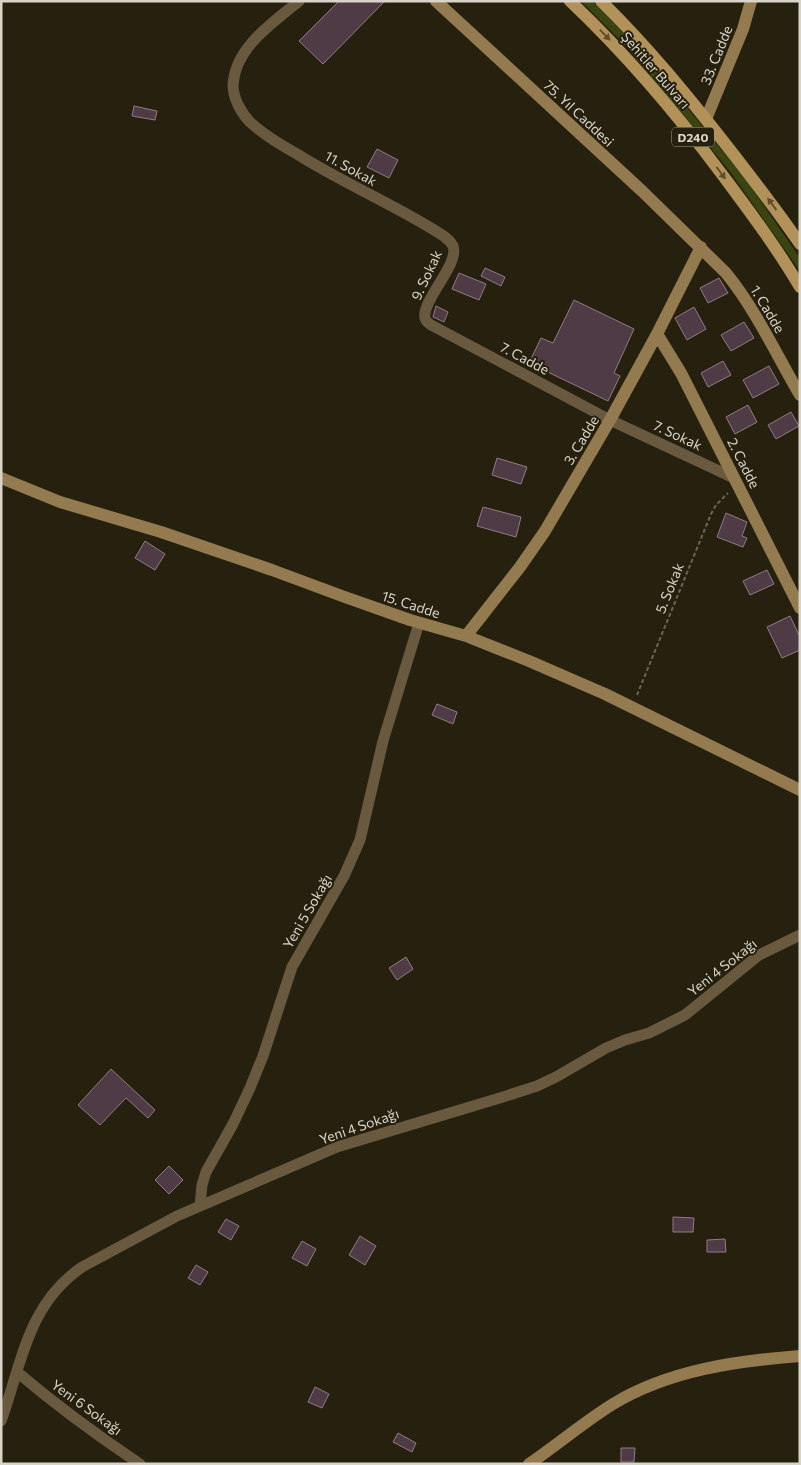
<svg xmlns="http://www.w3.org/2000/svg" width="801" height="1465" viewBox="0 0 801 1465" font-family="Commissioner,sans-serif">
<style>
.green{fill:#394411}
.building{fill:#4e3b45;stroke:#917b86}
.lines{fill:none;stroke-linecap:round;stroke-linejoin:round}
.path{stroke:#6b6556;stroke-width:2;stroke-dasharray:4 2.5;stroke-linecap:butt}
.street{stroke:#69593f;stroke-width:11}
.secondary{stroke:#937a4f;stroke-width:12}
.primary{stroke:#b3925a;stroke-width:12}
.oneway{fill:#5e4e2c}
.labels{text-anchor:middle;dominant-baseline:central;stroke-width:4;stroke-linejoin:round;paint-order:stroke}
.shield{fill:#26200e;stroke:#a39e91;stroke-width:1}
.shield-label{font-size:12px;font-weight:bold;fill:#d9d4c9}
.street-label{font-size:14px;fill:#d9d4c9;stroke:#26200e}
</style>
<rect width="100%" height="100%" fill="#26200e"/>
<path class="green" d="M581,1H592L611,19L660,74L746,180L800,258V271L731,173L698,132L622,42Z"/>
<path class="building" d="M339,1H385L323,64L299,41Z
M134,106L157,111L155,120L132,116Z
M377,149L398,160L389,178L367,167Z
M485,268L505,277L501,286L481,276Z
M459,273L486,284L479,300L452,289Z
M719,278L728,293L708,303L700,288Z
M574,300L634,329L614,373L620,376L608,401L529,363L541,338L553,343Z
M436,306L448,312L444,322L433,317Z
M694,307L706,329L687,340L675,318Z
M744,322L754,338L731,351L721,335Z
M723,361L731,375L708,387L701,373Z
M769,366L779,384L753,398L743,380Z
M748,405L757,422L735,434L726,417Z
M791,412L799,426L776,439L768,425Z
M497,458L527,467L521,484L492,475Z
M483,507L521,517L516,537L477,526Z
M726,513L747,522L742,536L747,538L743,547L717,537Z
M145,541L165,554L155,570L135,558Z
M767,570L774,584L750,595L743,581Z
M790,616L800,637V650L782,658L767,627Z
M437,704L457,712L453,724L432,715Z
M406,957L413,969L397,980L389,968Z
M111,1069L155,1110L148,1118L126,1098L100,1125L78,1105Z
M169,1166L183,1180L169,1194L155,1180Z
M673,1217L694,1218L693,1232H673Z
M226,1219L239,1226L231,1240L218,1232Z
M360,1236L376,1246L365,1265L349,1255Z
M725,1239L726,1252H707V1240Z
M302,1241L316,1249L307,1266L292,1258Z
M196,1265L208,1272L200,1285L188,1278Z
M315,1387L329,1394L322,1408L308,1402Z
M398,1433L416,1443L412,1452L393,1442Z
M621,1448H635L634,1462H621Z"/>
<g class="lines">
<path class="path" d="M637,695L711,514L716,505L728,493"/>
<path class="street" d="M299,1C273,23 235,47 233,85C233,98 241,113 250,122C264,135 281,145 297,154C343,183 393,204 439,233C444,236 450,240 453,246C460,264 421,301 425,318C426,322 429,324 433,326L610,420L734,478
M200,1206L202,1185L206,1172L233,1124L250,1088L263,1056L292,967L344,876L360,840L383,741L419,623
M17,1372C56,1405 98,1436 140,1464
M1,1421C22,1363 27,1305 82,1267L177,1216L337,1147L503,1097L537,1086L556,1077L606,1048L625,1040L649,1033L685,1015L759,955L800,935"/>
<path class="secondary" d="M436,1L642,191L726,273C756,310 776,354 800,395
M706,119L743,29L751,1
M657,334L681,373L800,608
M1,478L60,502L161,532L272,570L342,596L410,620L466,636L529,661L605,694L800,790
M466,636L520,567L545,531L610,420L657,334L701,247
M529,1464C557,1445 584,1422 613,1404C669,1370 736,1361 800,1356"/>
<path class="primary" d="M570,1C627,55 677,114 724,177C750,212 777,248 800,287
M601,1C647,46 687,95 727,146C752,178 777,210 800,244"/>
</g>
<defs><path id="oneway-solid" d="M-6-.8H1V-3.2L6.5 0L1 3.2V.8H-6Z" transform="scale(1.25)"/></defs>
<g class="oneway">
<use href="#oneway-solid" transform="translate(605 35) rotate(46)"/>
<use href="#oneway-solid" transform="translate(721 173) rotate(53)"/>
<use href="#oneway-solid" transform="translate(772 204) rotate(-126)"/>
</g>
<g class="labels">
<rect class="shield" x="672" y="127.5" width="42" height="19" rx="4"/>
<g class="shield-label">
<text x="693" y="137">D240</text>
</g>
<g class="street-label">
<text transform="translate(716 55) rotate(-68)">33. Cadde</text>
<text transform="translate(656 70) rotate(49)">Şehitler Bulvarı</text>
<text transform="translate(579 113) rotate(43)">75. Yıl Caddesi</text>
<text transform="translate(351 168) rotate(29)">11. Sokak</text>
<text transform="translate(426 275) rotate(-65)">9. Sokak</text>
<text transform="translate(768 309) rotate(59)">1. Cadde</text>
<text transform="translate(525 358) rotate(28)">7. Cadde</text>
<text transform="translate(678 435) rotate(25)">7. Sokak</text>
<text transform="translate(581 440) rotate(-59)">3. Cadde</text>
<text transform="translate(744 463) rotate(63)">2. Cadde</text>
<text transform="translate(669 588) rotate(-68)">5. Sokak</text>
<text transform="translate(411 604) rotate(18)">15. Cadde</text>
<text transform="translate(307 911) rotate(-60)">Yeni 5 Sokağı</text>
<text transform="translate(722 967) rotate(-38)">Yeni 4 Sokağı</text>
<text transform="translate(359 1126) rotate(-19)">Yeni 4 Sokağı</text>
<text transform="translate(87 1407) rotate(36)">Yeni 6 Sokağı</text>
</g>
</g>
<rect width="801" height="1465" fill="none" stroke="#d9d4c9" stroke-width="5"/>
</svg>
